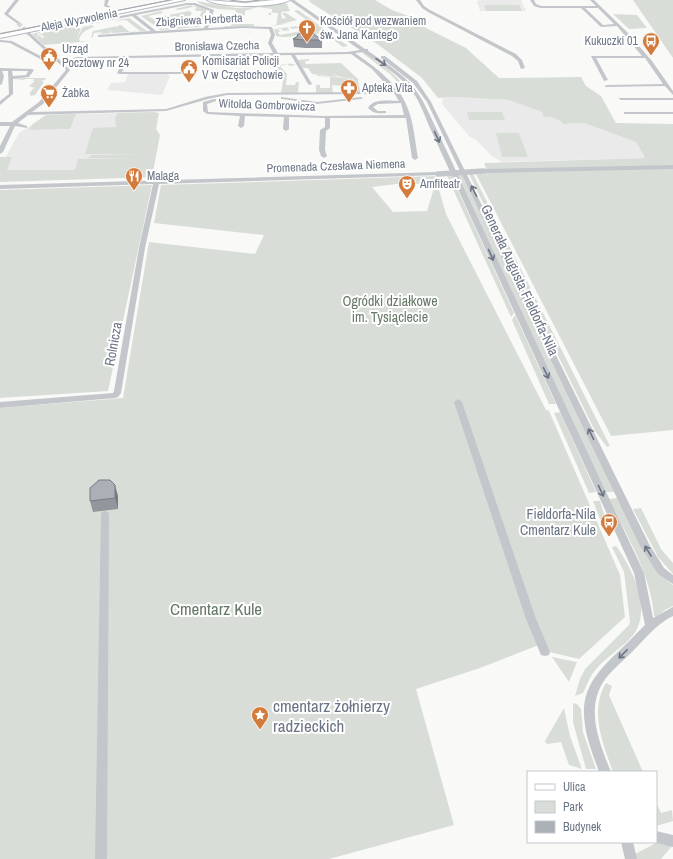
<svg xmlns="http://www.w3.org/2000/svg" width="673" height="859" viewBox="0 0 673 859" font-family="'Archivo Narrow',sans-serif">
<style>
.built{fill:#eaeaea}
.green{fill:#d8ded7;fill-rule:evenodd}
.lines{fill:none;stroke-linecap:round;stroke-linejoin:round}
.minor-tunnel{stroke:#d6d8da;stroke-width:4.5;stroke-dasharray:4.5 2;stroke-linecap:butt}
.major-casing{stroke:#b7b9be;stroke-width:2}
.minor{fill:#c3c6ca;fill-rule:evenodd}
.major{fill:#fff;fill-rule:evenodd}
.tram{stroke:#a5a9af;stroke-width:1}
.minor-bridge{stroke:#c3c6ca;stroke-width:5.5}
.wall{fill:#93979d}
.shaded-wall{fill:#787b80}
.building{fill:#abb0b7;stroke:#787b80}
.oneway{stroke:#6b7585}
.labels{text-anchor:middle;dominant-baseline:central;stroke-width:4;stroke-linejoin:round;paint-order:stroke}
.far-street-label{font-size:12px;fill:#6b7585;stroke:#fff}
.far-poi-label{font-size:12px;fill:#6b7585;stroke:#fff;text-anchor:start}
.street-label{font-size:14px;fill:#6b7585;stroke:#fff}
.park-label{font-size:14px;fill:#667866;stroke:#fff}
.poi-label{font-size:14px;fill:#6b7585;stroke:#fff;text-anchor:end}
.near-park-label{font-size:17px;fill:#667866;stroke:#fff}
.near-poi-label{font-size:17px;fill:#6b7585;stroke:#fff;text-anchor:start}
</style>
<rect width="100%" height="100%" fill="#f9f9f7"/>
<path class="built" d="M482,0H521L526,11H480L477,1Z
M128,74H166L170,76L162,95L107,90L111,83L125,82Z
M454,97L508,100L542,112L545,117H550L562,121L563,124L584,123L636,142L645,158L502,162L492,156L475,139L469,136L442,104L443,98Z
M154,112L157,132L153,172L0,177V167L19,133L47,115Z"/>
<path class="green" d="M309,0H375L392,10L411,17L426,28L466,48L499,78L581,77L586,86L601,96L616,123L673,124V430L611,436L476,174L488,173L484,163L645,158L636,142L584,123L563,124L561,121L550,117H544L542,112L508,100L454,97L438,98L422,78L376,43L311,3Z
M633,0H673V58Z
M197,1L236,8L257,7L284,3L287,4L290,11L281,12L282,19L286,18L282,13H286L297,20L281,24L291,23L271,26H276L278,13H271V15H268L269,13L275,12H272V9L258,7L245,11V15L241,16L238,24H254V26L225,27L224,26H231L236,10C227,10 204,9 197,1Z
M191,5L195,9L197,8L192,5L207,9L200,27H198L161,30L141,16L161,11L163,13L148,16L155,20L156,22L161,25L158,26L163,29L173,26L158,17L189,11L192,13L184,26L194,27L202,11H196L193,7L179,10L175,9Z
M484,5H519L522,11H486Z
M298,10L348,46L343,47L324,33C317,34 312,34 305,34C293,35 288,39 276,36L274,29L298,26H295L299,28L292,29L290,27L287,28L290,30L283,31L282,29H277L281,31L278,32L280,35L307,30L306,28L315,26L310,22H300L307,20L294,11Z
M613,14L637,15L647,28L629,29Z
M129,18L147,31C135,32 124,32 112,33L110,31L109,32L111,33L99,34L103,32L94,33L93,37L91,38L93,31L118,26L117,28L119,25H121L131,33L140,31L126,20L113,21Z
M82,23L78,27L81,29L76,40L77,41L76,40L83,27L92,25L94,27C86,30 83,31 79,39L80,41H91L44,45L32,34L40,32L43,37L39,33L37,34L39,39L38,34L42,38H44L41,32L43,31Z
M361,52L366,53L391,72L410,91H406L390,74Z
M309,59V61H305L306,64L340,63L339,64L341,63L358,79L360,91H368V88L372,87V93H354L353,79L340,77L332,73L338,77L312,74L308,68H303L298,60Z
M288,64L280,66L287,74L286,85H295L296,82H299L298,93H281L284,74L281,73L274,67C280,65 290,62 296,65L289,66Z
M317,75L352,79L353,87L332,85L333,93H316V85H320V88H330V77L317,76Z
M24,78H45L46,79L45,80L41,81L44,82L35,95L30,96L31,94H29L33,89L35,88L29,86L35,81H33L34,79H25L24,80L14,79Z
M154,112L159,113L156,129L160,135L153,172L156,177L0,182V157H12L7,170H75L78,159L133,158H88L91,155L147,154H85L91,134L122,133L91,134L93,128L116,127L115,118L118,113Z
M467,112H502L505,120H469Z
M76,114L70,129H62L63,126L61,129L29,130L33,124L46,115Z
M496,133H519L528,157H502Z
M469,174H473L610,446L607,447L595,431Z
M451,175L514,313L511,317L447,176Z
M458,175H462L615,492H606Z
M435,176L446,214L546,410L549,411L620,575L625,617L579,659L549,652L544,643L480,668L416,689L454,825L329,859H0V408L123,398L149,242L255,254L264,235L154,223L161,185ZM404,183L435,185L427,211L393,212L372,187Z
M152,185L108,391L0,398V190Z
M515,315L556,404H549L512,320Z
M560,412L596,492L589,493L554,413Z
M618,498C633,529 644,564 673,585V606L665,610L656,617L654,616C651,575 627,536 609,499Z
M593,501H600L607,524H602Z
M641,508L661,549L673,563V574L658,557L633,509Z
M616,546C632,567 652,609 634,634C624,647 607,656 596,669C590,676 587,685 583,693L575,696L580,679L585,669L629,625L630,622L624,572L612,547Z
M552,657L577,662L569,682Z
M606,683L612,686L609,695L643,772H613C603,744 589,711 606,683Z
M573,703L577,704L581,709L583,732L596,769H586L573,722Z
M564,708L570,736L582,769L569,765L561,742L547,744L545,741Z
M656,802L661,813L672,810L673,821L656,826Z
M658,842L673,845L661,859H637L635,854Z"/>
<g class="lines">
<path class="minor-tunnel" d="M18,23L29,34"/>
<g class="major-casing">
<path id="major" d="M174,0H185L0,38V34Z
M207,0L245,3L274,0H290C277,8 220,8 207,0Z"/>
</g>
<path class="minor" d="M15,0H19L8,14L19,22L18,24L4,14Z
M105,0H109L107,5L111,7V9L104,6Z
M289,0H294L365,49H368V51C384,62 407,76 417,92C425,103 430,116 436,128L644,573L653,618L673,607V616C656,624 645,639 632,652C623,661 613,669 606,678C584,707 599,742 611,772H599C594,757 587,741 585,725C579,688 599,670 623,647C631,640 637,632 645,625L634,573L430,128C425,116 420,102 412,91C399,75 380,63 363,52L355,53C375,67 400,85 408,109C414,124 415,142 418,158L415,160L412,158L406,118H330V128L326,131L325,150L327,156L324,158L321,156L319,150L320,130L325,127V118L289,117V129L286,131L283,129L284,117L245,116L244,126L241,128L238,126L240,116L207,114L203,111V102L214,99H216V101L207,104L208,112L324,116L404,115L401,103L378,104L373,107L378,111H386V113C378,114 373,113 368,108C373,98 390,101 399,101L394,93L373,94L227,95L208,99L166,111L28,115L18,123L27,126V128L15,126L3,152L0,154V146L10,126H0V122H12L39,102L66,70L28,35V33H30L61,61L77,57L273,53L268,43L271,35L269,29L243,28L99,37H98V35L151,31L132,16L90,24H83L78,20L80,19L85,22H90L187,3H195L214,10L208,28L243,26L272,27L275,35L272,43L278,53L347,52L360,50ZM187,5H194L210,11L204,28L156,31L136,15ZM351,54L372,69L391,90L373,92L227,93L205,97L166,109L32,112L43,104L70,70L62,62L77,59L125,58L117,73L119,74H181V72H122L129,58L291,55L308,84L310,85L312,84L295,55Z
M416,0H420L424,6L430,10L516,54L522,60L525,68L521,69L518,61L512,56L428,12L422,8Z
M530,0H534L536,4L541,6H596L590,0H594L626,31L652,61L673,91V95L665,86L605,87V86L607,85L663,84L645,58H596L608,80L604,81L591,56H642L617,26L601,27L581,8H540L534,6ZM585,8H598L614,24L603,25Z
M0,40L12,41L48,60L44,61L10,43L0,42Z
M381,56H385L417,81L431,102L649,544L664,568L673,575V584L658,574L640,546L427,102L413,83L381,58Z
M0,68L32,69L34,70L29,77L13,79V94L0,105V101L9,94L8,71H2L4,76L2,84L0,85ZM12,71H28L26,75L13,76Z
M281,97L317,102L361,97L363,98L361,99L317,104L283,99H281Z
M619,98H673V100H621L619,99Z
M624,112H673V114H624Z
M673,165V169L484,173L481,171L484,169Z
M438,172L440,173V175L159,184L145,248L121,393L118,397L115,398L0,408V402L113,393L114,391L139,248L153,184L0,189V185Z
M458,399L462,402L536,619L550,652L549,655L545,656L541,655L526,619L454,402Z
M105,511L108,512L109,514L107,859H95L101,514L102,512Z
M656,831L673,835V847L654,842H656Z
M621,842H633L637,859H625Z"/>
<use href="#major" class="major"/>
<path class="tram" d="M230,0L245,2L260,0
M0,34L170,0"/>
<path class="minor-bridge" d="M438,174L484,171"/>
</g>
<path class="wall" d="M297,35L322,40V48H305L294,47L293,39L297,36Z
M118,496V509L93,512L90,501Z"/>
<path class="shaded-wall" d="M115,485L118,496V509L115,498Z"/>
<path class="building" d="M306,30L310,31L322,40H304L293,39L298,36L297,35Z
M99,480H110L115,485V498L90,501V488Z"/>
<defs><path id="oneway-shaft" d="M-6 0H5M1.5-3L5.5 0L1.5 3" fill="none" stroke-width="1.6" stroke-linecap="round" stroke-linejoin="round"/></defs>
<g class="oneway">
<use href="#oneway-shaft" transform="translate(381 62) rotate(35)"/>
<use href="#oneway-shaft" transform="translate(437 137) rotate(65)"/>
<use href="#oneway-shaft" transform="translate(474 191) rotate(-116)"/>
<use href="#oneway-shaft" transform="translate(491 255) rotate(66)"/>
<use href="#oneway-shaft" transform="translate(546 373) rotate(65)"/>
<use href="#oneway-shaft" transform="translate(591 434) rotate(-116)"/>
<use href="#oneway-shaft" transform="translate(601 491) rotate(65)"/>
<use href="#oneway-shaft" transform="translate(648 551) rotate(-122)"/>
<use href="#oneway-shaft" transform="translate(623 654) rotate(134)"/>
</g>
<defs>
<g id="church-pin" transform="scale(0.9)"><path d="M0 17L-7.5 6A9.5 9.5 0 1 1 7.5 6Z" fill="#d37b3d" stroke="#fff"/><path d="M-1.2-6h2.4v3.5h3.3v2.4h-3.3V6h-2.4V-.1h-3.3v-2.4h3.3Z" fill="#fff"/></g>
<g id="bus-pin" transform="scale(0.9)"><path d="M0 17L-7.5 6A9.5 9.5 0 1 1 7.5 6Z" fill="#d37b3d" stroke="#fff"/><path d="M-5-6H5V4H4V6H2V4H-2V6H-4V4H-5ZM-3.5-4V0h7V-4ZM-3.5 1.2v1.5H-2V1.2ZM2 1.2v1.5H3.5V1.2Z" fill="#fff"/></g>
<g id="civic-pin" transform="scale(0.9)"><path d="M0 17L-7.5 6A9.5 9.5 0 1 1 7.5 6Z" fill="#d37b3d" stroke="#fff"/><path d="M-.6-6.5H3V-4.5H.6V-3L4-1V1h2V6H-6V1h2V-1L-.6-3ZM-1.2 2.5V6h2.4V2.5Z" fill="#fff"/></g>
<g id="pharmacy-pin" transform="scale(0.9)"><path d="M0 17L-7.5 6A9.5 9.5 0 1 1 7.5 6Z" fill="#d37b3d" stroke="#fff"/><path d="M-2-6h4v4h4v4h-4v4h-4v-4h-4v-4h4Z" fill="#fff"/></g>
<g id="supermarket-pin" transform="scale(0.9)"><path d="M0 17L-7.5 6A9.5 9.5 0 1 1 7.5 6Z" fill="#d37b3d" stroke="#fff"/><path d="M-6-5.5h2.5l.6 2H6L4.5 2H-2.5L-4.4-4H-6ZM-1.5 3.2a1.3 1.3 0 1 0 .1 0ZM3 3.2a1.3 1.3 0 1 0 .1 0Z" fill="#fff"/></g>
<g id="restaurant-pin" transform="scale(0.9)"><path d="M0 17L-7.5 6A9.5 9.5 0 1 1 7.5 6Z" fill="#d37b3d" stroke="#fff"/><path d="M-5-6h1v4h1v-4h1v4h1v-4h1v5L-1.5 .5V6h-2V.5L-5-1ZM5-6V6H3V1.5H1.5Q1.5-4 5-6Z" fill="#fff"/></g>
<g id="theatre-pin" transform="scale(0.9)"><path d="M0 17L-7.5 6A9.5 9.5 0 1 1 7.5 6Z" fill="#d37b3d" stroke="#fff"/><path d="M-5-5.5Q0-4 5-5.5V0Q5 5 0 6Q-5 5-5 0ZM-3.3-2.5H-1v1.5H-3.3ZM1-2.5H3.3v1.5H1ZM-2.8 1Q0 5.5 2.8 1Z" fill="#fff"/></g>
<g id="sight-pin" transform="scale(0.9)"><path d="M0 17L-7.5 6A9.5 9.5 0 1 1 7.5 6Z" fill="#d37b3d" stroke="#fff"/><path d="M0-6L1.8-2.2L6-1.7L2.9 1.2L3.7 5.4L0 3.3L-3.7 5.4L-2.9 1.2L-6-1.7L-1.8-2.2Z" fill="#fff"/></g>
</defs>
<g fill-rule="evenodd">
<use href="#church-pin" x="307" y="28"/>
<use href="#bus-pin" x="651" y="41"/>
<use href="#civic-pin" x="49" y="56"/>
<use href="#civic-pin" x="189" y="68"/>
<use href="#pharmacy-pin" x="349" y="88"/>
<use href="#supermarket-pin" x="49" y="93"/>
<use href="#restaurant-pin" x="134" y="176"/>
<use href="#theatre-pin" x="407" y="184"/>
<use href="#bus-pin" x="609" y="522"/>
<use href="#sight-pin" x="260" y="715"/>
</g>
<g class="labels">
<g class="far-street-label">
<text transform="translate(79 20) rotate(-11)">Aleja Wyzwolenia</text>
<text transform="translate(199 20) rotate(-3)">Zbigniewa Herberta</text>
<text transform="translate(217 46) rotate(-1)">Bronisława Czecha</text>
<text transform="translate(267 105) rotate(2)">Witolda Gombrowicza</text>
<text transform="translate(336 166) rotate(-2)">Promenada Czesława Niemena</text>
</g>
<g class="far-poi-label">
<text x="320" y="21">Kościół pod wezwaniem<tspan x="320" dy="14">św. Jana Kantego</tspan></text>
<text x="638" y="41" text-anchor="end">Kukuczki 01</text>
<text x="62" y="49">Urząd<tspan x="62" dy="14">Pocztowy nr 24</tspan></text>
<text x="202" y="61">Komisariat Policji<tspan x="202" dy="14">V w Częstochowie</tspan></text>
<text x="362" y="88">Apteka Vita</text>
<text x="62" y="93">Żabka</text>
<text x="147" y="176">Malaga</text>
<text x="420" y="184">Amfiteatr</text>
</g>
<g class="street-label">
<text transform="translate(520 280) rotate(65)">Generała Augusta Fieldorfa-Nila</text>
<text transform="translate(113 344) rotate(-80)">Rolnicza</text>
</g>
<g class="park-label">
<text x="390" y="301">Ogródki działkowe<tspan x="390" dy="16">im. Tysiąclecie</tspan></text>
</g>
<g class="poi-label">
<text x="596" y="514">Fieldorfa-Nila<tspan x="596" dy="16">Cmentarz Kule</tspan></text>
</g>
<g class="near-park-label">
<text x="216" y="608">Cmentarz Kule</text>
</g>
<g class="near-poi-label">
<text x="273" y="705">cmentarz żołnierzy<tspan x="273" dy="20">radzieckich</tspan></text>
</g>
</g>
<rect x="527" y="771" width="130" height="72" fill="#ffffff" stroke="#c4c8ce"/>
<rect x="535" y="784" width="20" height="6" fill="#ffffff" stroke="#c4c8ce"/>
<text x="563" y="791" font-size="12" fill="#6b7585">Ulica</text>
<rect x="535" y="801" width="20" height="12" fill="#d8ded7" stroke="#c4c8ce"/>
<text x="563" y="811" font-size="12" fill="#6b7585">Park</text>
<rect x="535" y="821" width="20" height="12" fill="#abb0b7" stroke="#c4c8ce"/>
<text x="563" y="831" font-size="12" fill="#6b7585">Budynek</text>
</svg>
